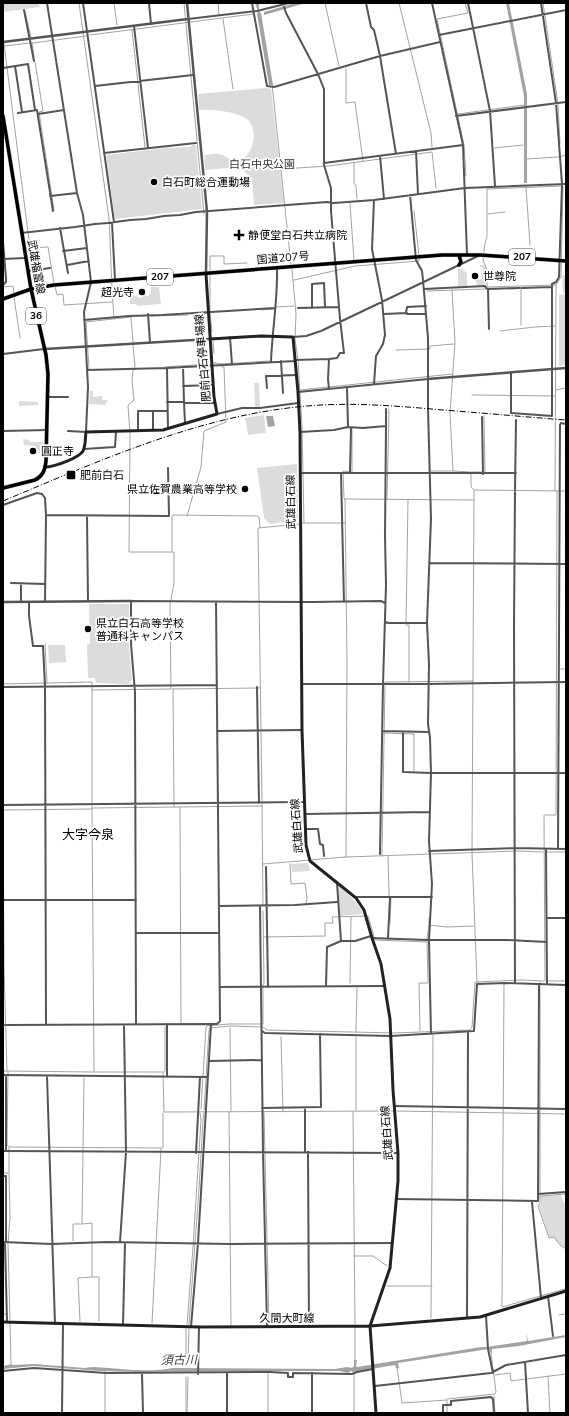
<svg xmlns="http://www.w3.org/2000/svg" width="569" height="1416" viewBox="0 0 569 1416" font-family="'Nunito Sans','Noto Sans JP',sans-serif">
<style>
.green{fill:#dcdcdc}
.water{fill:#a3a3a3}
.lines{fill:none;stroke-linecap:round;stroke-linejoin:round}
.stream{stroke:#a3a3a3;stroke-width:1}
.primary-casing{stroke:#dbdbdb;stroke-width:4.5}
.trunk-casing{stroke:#dbdbdb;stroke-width:4.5}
.minor{stroke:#555;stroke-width:2}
.tertiary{stroke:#555;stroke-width:2.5}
.secondary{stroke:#222;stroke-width:3}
.primary{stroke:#000;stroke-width:3.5}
.trunk{stroke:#000;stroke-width:3.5}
.rail{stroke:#000;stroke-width:1;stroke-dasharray:6 2 1 2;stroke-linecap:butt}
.poi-dot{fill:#000;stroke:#fff;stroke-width:1.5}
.labels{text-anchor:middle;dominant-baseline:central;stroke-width:3.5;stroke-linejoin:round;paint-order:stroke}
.shield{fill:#fff;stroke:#4c4c4c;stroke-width:1}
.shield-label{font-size:10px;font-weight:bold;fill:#000}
.park-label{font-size:11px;fill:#333;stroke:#fff}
.poi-label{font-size:11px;fill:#000;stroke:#fff;text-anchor:start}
.street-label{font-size:11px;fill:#000;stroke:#fff}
.water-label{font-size:12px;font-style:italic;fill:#444;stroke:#fff}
.quarter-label{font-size:13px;fill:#000;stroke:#fff}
</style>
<rect width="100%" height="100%" fill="#fff"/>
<path class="green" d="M3,3H38L40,7L3,12Z
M266,88L271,89L284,203L254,205L252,178L239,167L205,170L204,155C208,155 214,153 219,154C226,155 230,162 239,160C254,156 259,129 247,119C237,112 212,109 199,110L198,94Z
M192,145H196L202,209L115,219L106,155L167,148L190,147Z
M480,265H484L486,269V284L477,286L476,280L482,279L481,273L483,272V268L480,267Z
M458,269H462L467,273V286H458Z
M562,275H566V293H563Z
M151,287H159L161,304L137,306L136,304H130V296H136L137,294L138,298L143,297V295L149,296V294H151Z
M566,294V365L559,366V295Z
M254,383H259L260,407L255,408Z
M90,391H93V397L102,396V400H108L105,405L89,404Z
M20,401L38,402V405L19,406V402Z
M264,415L266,433L248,435L245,418Z
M23,439L29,440L30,442H43V453H39V451L34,450L35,446L24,445Z
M297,464L298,520L270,524L264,518L257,468Z
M89,604H129V645L132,680L128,684L96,683L95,678H88L87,645L90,644Z
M48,645H65L66,662L49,663Z
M307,863L309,866L310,871L292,872L291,864Z
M338,886C348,895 358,901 363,914L340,916Z
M561,1195L564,1203L566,1205V1248L560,1244L554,1237H549L539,1206L541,1203L540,1196Z"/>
<path class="water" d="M255,3H259V12L261,13L273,85H269L257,14L258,12Z
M295,3H306L264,15V12Z
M506,3H509L527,94V183H524V96Z
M266,416H273L275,426L268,427Z
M526,1332L528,1341L566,1335V1337L519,1346L492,1349V1353H491L489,1349L398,1363L399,1368H396L395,1365L353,1372L351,1371L348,1373L339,1371H213L141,1372L100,1371L34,1366L3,1369V1366L12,1364V1365L34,1364L85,1368C94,1366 101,1368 110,1368C128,1370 155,1372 173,1368L335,1369L347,1367L352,1368L354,1366V1360H357L356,1366L357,1367L481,1347H487L527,1341Z"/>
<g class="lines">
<path class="stream" d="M79,3L109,219C111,252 111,285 114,318
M114,3L117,25
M184,3L204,214
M218,3L219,14
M325,3L339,66
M399,3L431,133L432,147
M465,3L468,13L437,19L464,145L466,176
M543,3L558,104L560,143
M25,12L31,37
M223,19L233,89
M132,30L145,147
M90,35L253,14
M3,36L30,248L48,247L54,283
M32,42L34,57
M33,43L86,36
M5,46L29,43
M35,62L43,111L39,112L54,210
M346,69V103L355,102L363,161
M272,84L291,265
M458,114L524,105
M494,148L523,145
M527,159L558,157L566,155
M354,162V183L356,186L357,199
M282,169L328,166L432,152L436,188
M526,187L530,245
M350,203L354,261
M414,211L419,256
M488,214L505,212
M292,269L296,314L295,339L298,360L302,426L304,523H302
M210,271V256H224V264L247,263
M210,275V310
M294,280L355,266L419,261V259
M55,286L57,295L63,294L64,305L112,302
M3,287L13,286L14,294
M521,289V325
M427,291L485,289
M14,297L20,338
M261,310L274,309L276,307L294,306
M210,313L212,332
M200,314L208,313
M152,316L188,315
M131,317L133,342
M500,331L535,327L555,326
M213,341L214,353
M396,350L430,349V346L454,344
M215,363L222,364L269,361
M214,364L215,362
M164,367L209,364
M89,369L86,322L131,317
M300,390L452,374
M556,390L566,388
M472,395L555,396
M431,471H453L450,413L455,343L452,290
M453,471L470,472
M471,472H485L484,416
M471,474V487L474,490
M555,491L556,285L561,277L563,186L487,189V237L485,243L483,260L487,270V287L556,285
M345,499L344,498L343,471L352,472V430
M387,499L389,409
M408,500L406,625H409V682
M187,516L201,467L204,431L226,422L224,367H222V364
M304,523H345
M172,551V516L174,515L257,516L259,517L260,527
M46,644L45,645L47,683
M559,669H566
M3,684L92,682V809L93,808L262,806
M173,689L174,807
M173,689L260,688
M92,690L171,689L170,605L174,583V552H129L130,433L128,406L129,404L134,400L132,381L133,371L135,366L133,345
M261,729L258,528L299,524
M261,732L262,801
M384,733L414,734V771
M3,790L4,966L7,1071
M262,804L263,906
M180,807L181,1023
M3,810L92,809L94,1072H163L164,1112L394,1111
M547,852H566
M382,856L385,682L473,681
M388,856L389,895L391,898L390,923
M346,857L347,661L345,499L474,500
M263,864C291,862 318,859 346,857L517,851L543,852
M290,864L291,884L305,883L307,898L306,903
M429,925V918
M264,937L325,936V923H333L332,917L368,916L375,940L427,942
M427,939L429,925L446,927L474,926
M545,981L544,815H556L557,491
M547,981H566
M477,982L472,853L474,490L566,491
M540,982V1203L538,1206L549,1238L554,1237L560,1245L566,1249
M350,983L351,917
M504,984L502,1307L565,1289
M230,1028L231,1112
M420,1031L419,983H428L427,942
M356,1032L357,988
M281,1037L283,1112
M356,1037V1110
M3,1071L93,1072
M8,1071L7,1145L9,1147L163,1148V1113
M164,1072L165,1070V1027
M84,1078L82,1224L92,1223V1277H99V1321
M201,1109L206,1027L207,1026L229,1024H263V985L264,983L263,911
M204,1110L209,1030L210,1028L231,1026L263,1027L267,1030L395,1033L470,1030L472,1027L475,982L522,980L544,981
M397,1111L566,1114
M229,1112L231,1325
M353,1112L355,1324
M264,1113L269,1324
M9,1148V1172
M3,1173H9L10,1217L8,1244L10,1320
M541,1196L566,1194
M73,1241V1224H81
M354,1256H373L387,1266
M387,1286H432
M3,1314H7
M559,1315L566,1314
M431,1318L433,1035
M80,1321L78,1278L92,1277
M10,1323L11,1364
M152,1323L161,1149
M187,1325L193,1247L201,1120L200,1113
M189,1325L199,1189L203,1120L204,1113
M355,1327V1360
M186,1364V1329
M188,1364L189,1328
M397,1367L402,1403L447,1400V1413
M105,1370V1413
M495,1375L510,1373L511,1381L566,1374
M548,1376L550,1413
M186,1377V1413
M494,1396L495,1413
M447,1399L495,1394L496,1392L491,1353
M187,1413L188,1377
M268,1413V1370
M354,1413V1374"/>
<g class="primary-casing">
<path id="primary" d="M3,116L31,289L46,355L48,374L46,461C45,470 43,476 35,480L3,488"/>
</g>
<g class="trunk-casing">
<path id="trunk" d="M459,265L461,262L459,255
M3,299L31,289L54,285L442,255H480L566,261"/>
</g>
<path class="minor" d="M47,3L77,193L83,215L91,282L84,312L88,387L86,432L68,431
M83,3L114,222
M149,3L151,24
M252,3L267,86L274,87L380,56L440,42
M283,3L286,13L318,74L324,89V165L331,188V211L340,319L344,353H340L337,358L329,359L328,379L329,389
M366,3L371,27L374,30L380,56L396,154
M432,3L463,145L467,255
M468,3L490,111L495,186
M541,3L556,103L562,184L559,277L556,282L552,284V326
M24,10L34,61
M188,19L257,11L289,3
M134,26L148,148
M439,35L566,10
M15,66L22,112
M3,68L28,64L35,110
M95,86L193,75
M18,113L37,110L53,211
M38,114L64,110
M456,116L566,102
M416,151L418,194
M104,153L196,143
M380,156L384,199
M324,163L463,145
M410,195L416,260L422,271L423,280L428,338V409L431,519L427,623L429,664L428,724L430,738L431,773L429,841L432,884L429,940L431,1034
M50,196L77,193
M374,200L372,249L382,300L385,335L383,344L376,356L374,384
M112,223L115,280
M60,228L68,273
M21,233L75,227L95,224L108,223L130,220L146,219L164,216L180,215L196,212L327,202L334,203L374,200L465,188L566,184
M3,242L6,278V282L3,285
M63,251L87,248
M3,259L25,258
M67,265L89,261
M29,271L50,268
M522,288L552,287
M424,289L485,286L486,288L488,289L520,288
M488,289L489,329
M298,308L339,307
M312,308V284L324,283L325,307
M407,313V314H426
M148,314L150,342
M384,314L406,313L407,307L426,306
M84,320L129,316L162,315L275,308
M230,337L232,365
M293,337L306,336L321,331L478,256
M3,354L44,349
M295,360L329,359
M281,361L283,393
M271,362C272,331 278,299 277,268
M183,367L184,402L185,423
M167,368L168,429
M87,370L167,368L295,361
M511,373V413L552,416V327
M183,386L213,385
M267,388L266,376L297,375
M298,392L428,379
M47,397H68
M167,402H184
M184,403H214
M153,411V430
M217,414L242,408H260L298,403
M482,417L483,474
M386,426V409
M348,427L363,428L386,426L385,536L386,585L383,684L380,854
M138,430V411H167
M3,431L47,430
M300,432L334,430L348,427L347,387
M84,449L115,447L116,432
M350,472L351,428
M301,473H516
M341,473L344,602
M515,490L516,420
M3,505L37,493L42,494L45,498L46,515L45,602
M46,515L169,516L168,468
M87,516L88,601
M429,563L566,564
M11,583L45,584
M21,602V584
M29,602V616L33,646H43L45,686L46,1025
M385,622L389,623H427
M302,684H428L566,682
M3,687L217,685
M257,687L259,803
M217,731L302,730
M382,731L429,732
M403,732V772L431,773H566
M3,805L303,802
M305,814L429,812
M305,829H318L320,844L323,845L324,856
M546,849L547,984
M558,849L560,425L561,423L566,424
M429,851L514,848L566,849
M266,867L268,987
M337,883L341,941
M356,898L357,897H432
M3,900H136
M219,906L295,905L337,902
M260,906L263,1152L267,1327
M547,918H566
M136,933H219
M372,938L427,940H507L547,942
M388,938L390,897
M515,983L514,625L515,492
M326,986L327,947L341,941H355L371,936
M220,987L384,986
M3,1025H4
M6,1025L211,1024H217L220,1021L216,602
M136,1025L135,692L131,644V601L312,602L381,601L385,603
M262,1031L265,1033L391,1036L474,1031L477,984L505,983L566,985
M209,1061L261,1060
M3,1075L208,1077
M47,1076L55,1324
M167,1076V1024
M394,1106L566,1109
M262,1108L321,1107L320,1034
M6,1150V1075
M3,1151L398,1153
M305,1152V1108
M308,1152L309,1327
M196,1153L200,1077
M3,1176H6V1242
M538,1194L566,1192
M397,1199L538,1201L539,984
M532,1202L541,1298
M3,1242L51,1244L107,1242L231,1244L392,1243
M5,1242L7,1322
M120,1242L126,1152L124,1025
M548,1296L553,1336
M486,1316L488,1349L493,1373
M467,1318L468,1032
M123,1325L125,1243
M191,1327L198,1243L211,1025
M525,1362L528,1413
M3,1371L34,1368L106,1373L270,1372L288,1373V1377H293V1373L352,1374L357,1372L373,1369
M227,1373V1413
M312,1373V1413
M142,1374L143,1413
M198,1374L199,1327
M375,1386L491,1373L506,1365L566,1355
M62,1413L63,1324
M443,1413V1405H451V1401L491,1397L493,1399L494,1413"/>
<path class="tertiary" d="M187,3L207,212L206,273
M3,42L188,19
M45,349L210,339
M453,377L566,368
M428,379L452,377
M3,602L131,601"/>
<path class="secondary" d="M210,339L261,336L293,337L298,392L300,432L302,730L306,845L310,861L356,898L364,910L372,938L381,964L390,1019L393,1090L398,1153V1181L390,1268L370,1326L376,1413
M45,467C54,467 79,458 83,451C86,445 85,438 86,432L163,430L217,414L214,397L206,274
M3,1322L199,1327L370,1326L480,1317L566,1291"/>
<use href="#primary" class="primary"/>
<use href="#trunk" class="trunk"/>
<path class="rail" d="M3,501C101,460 201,415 307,406C352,402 398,406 443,410C484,413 525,417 566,420"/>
</g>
<g class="poi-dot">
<circle cx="154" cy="182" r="4"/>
<path d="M237 229h4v4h4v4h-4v4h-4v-4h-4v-4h4z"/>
<circle cx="475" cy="276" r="4"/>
<circle cx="142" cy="292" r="4"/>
<circle cx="33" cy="451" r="4"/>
<rect x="66" y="470" width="10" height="10" rx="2"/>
<circle cx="245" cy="489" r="4"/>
<circle cx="88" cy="629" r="4"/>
</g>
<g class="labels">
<g class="shield">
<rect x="509" y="249" width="26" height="16" rx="3"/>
<rect x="147" y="269" width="26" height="16" rx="3"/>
<rect x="26" y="308" width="20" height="16" rx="3"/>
</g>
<g class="shield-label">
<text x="522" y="257">207</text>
<text x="160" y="277">207</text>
<text x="36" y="316">36</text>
</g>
<g class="park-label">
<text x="262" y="164">白石中央公園</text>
</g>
<g class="poi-label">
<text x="162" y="182">白石町総合運動場</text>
<text x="248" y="235">静便堂白石共立病院</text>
<text x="483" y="276">世尊院</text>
<text x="134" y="292" text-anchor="end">超光寺</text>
<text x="41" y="451">圓正寺</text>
<text x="80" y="475">肥前白石</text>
<text x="237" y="489" text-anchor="end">県立佐賀農業高等学校</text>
<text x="96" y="623">県立白石高等学校<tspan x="96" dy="13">普通科キャンパス</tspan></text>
</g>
<g class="street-label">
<text transform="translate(283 258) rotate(-5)">国道207号</text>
<text transform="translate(36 267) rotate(80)">武雄福富線</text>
<text transform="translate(203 358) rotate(-95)">肥前白石停車場線</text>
<text transform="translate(291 502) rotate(-91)">武雄白石線</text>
<text transform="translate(297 826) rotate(-94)">武雄白石線</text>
<text transform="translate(387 1133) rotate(-94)">武雄白石線</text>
<text x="287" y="1318">久間大町線</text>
</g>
<g class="water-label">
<text transform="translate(179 1360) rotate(-1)">須古川</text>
</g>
<g class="quarter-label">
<text x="88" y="835">大字今泉</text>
</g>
</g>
<rect width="569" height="1416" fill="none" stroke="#000000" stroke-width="8"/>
</svg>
